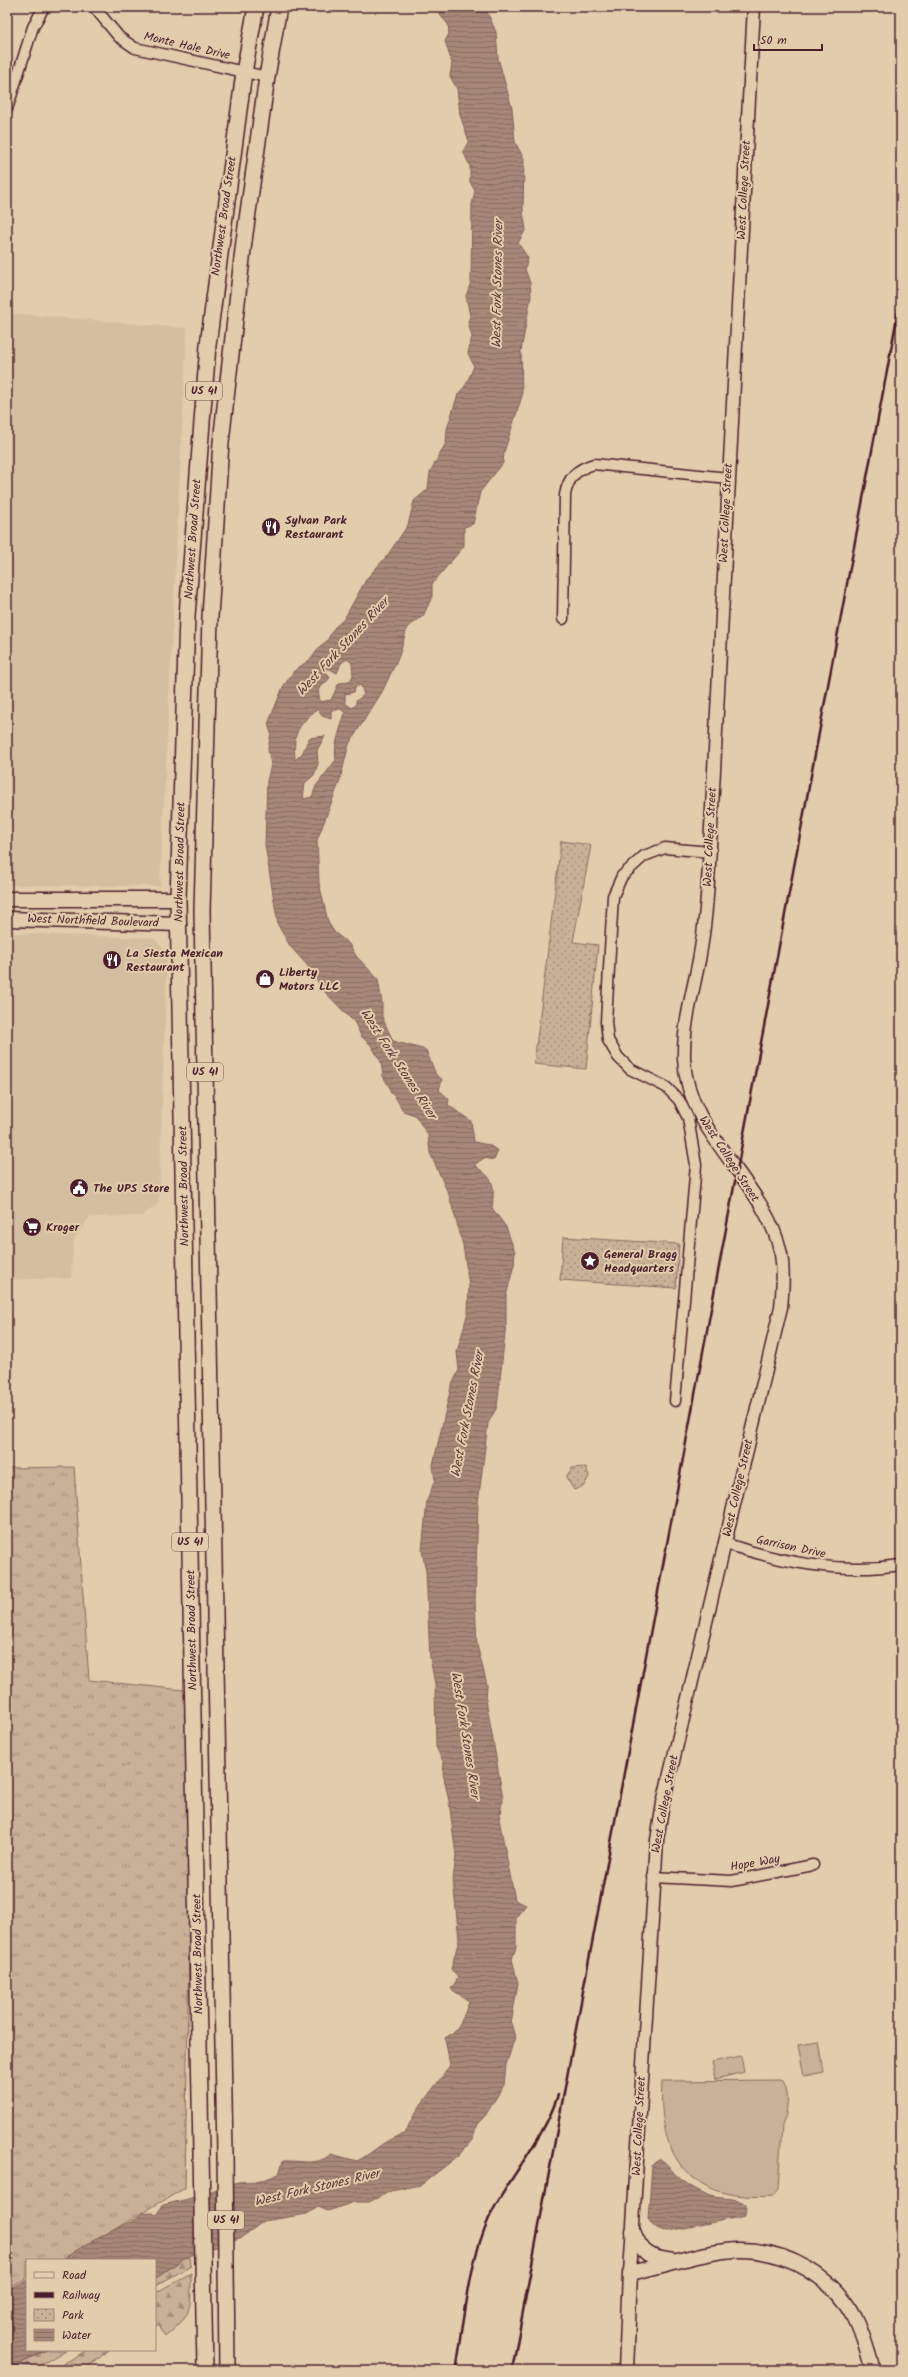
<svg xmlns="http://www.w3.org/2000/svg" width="908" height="2377" viewBox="0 0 908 2377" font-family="Kalam,sans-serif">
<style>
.built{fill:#d4bea0}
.grass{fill:url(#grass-tufts);stroke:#896860}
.forest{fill:url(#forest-firs);stroke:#896860}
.park{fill:url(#park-dots);stroke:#896860}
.pitch{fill:#c8b196;stroke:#896860}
.water{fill:url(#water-rules);stroke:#815e59;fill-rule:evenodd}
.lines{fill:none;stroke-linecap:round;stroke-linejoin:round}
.minor-casing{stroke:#4a1f2b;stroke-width:13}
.tertiary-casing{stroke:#4a1f2b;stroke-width:15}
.secondary-casing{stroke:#4a1f2b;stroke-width:17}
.primary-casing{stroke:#4a1f2b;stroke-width:18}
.minor{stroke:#e1cdab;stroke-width:10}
.tertiary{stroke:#e1cdab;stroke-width:12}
.secondary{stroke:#e1cdab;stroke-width:14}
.primary{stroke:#e1cdab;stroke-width:15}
.rail{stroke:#4a1f2b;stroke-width:2.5}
.labels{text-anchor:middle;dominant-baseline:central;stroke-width:4;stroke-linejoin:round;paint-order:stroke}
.shield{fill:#e1cdab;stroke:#775351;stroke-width:1}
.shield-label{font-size:11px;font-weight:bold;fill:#4a1f2b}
.street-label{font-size:12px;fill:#4a1f2b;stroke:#e1cdab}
.poi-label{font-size:12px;font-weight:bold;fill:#4a1f2b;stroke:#e1cdab;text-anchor:start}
.water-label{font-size:13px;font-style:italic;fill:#5c343a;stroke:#e1cdab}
</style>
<defs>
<pattern id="grass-tufts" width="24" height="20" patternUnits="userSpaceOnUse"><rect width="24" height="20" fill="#c8b196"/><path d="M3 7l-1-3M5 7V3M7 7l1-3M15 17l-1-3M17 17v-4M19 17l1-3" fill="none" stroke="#a48f7b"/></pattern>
<pattern id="forest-firs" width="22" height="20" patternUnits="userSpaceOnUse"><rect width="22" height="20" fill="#c8b196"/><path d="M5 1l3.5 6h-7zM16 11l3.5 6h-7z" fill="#a48f7b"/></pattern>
<pattern id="park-dots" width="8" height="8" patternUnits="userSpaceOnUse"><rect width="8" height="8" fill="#c8b196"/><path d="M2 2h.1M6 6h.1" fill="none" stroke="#a48f7b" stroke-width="1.8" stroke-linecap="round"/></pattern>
<pattern id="water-rules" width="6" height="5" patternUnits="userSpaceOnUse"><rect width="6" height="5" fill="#a68878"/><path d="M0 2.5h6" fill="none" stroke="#896f63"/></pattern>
</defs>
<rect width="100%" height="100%" fill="#e1cdab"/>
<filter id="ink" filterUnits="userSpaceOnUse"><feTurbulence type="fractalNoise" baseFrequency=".025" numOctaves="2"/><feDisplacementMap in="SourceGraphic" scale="8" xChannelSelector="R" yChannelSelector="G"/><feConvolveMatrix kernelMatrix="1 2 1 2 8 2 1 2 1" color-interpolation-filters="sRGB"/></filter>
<g filter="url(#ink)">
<path class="built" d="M7,313L187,328L160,886L7,885Z
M7,933L154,938L167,953L159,1203L143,1216L90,1217L74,1239L71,1278L7,1280Z"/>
<path class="grass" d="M74,1467L89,1680L193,1691L185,2188L61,2260H27V2278L7,2288V1468Z"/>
<path class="forest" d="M190,2257L191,2266L155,2286V2279L184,2258Z
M191,2273C191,2309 193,2313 165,2337L159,2324L155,2327V2293Z
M47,2350H66L32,2370H7Z
M87,2350H109L84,2370H53Z"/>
<path class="park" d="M561,841L591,845L573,942L598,945L586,1069L534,1064Z
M563,1237L679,1244L676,1288L560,1280Z
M586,1467L589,1476L584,1486L574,1490L566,1477L572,1468Z"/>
<path class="pitch" d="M819,2042L824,2072L804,2076L798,2045Z
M741,2056L744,2072L716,2079L712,2062Z
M779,2080L783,2081C790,2092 788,2114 782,2125L778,2190L773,2196C691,2202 657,2159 662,2081Z"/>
<path class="water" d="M438,7H485L496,32L498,58L512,108L515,142L524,159L523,212L526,229L518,243L528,258L525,269L530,283L531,296L521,351L522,396L504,452L503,463L480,492L473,524L464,527V546L432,584V597L423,616L407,628L399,656L382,692L349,744L339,783L317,840L319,883L328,922L334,932L349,944L356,956L378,979L382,1003V1017L393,1041L426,1050L436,1075L442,1079L439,1090L449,1099L448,1105L471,1121L474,1142L489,1145L498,1151L494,1160L484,1158L474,1165C494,1179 495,1183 492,1208L506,1227L515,1252L514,1265L506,1296V1324L497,1407L488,1423L478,1503L475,1601L477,1645L487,1685L486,1700L503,1798L499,1819L515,1900L526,1905L516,1917V1947L512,1959L518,1983L511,2023L515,2037L506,2065L504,2085L485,2116L477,2124L473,2139L458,2156L421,2185L391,2191L369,2202H354L328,2211L318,2207L307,2214L264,2221L242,2237L184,2258L155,2279V2260H63C79,2247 99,2238 117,2228C128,2222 133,2223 142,2213L151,2212L156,2215L163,2205L188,2199L238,2182L261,2181L279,2174L283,2161C302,2160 316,2167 331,2154L357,2161C375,2152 385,2138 405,2134C415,2107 435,2089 450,2065L445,2038C460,2030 464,2016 469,2001L451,1989L458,1978L451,1969L459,1940L453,1880L456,1856L449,1801L443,1773L444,1763L436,1747L435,1684L430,1658L426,1571L422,1551L427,1501L435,1480L433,1465L451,1387L459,1370L457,1352L468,1312L469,1286L463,1245L449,1195L430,1153L428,1135L415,1115L403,1111L396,1098L390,1092V1088L383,1076L381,1062L371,1045L361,1036L355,1023L324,991L307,965L290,946L278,925L265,845L267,781L271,765L268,749L271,733L268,724L283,687L294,671L312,658L320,646L327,641L334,628L344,619L367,578L387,556L408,525L414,501L428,489L430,472L446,443L447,429L458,394L466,385L474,366L468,353L472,337L468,322L470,316L466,296L471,282L472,204L475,191L470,182V166L463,151L469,141L460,115L457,89L450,76L452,63L445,41L449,34L448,24L440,15ZM347,659L352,663L353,676L349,682L339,683L331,700L320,702L318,690L330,678L325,671L328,668L337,673L341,663ZM361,685L364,695L356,701V705L352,708L345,703V694L354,692L355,687ZM317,709L322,716L331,719V710L341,709L345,713C341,728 333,745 336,760L316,786L312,797L303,799L305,783L314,775L318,764L317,750L325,736L309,738L302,754L295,760C293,732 297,727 317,709Z
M660,2159C667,2163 670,2168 675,2174C684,2183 699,2192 711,2196C723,2200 737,2196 746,2205L745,2216L669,2231C659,2231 654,2227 648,2219L652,2166Z
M27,2280V2350H47L7,2369V2290Z"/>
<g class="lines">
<g class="minor-casing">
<path id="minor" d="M94,7L119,37L135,48L267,77
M7,109L33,27L44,7
M563,619L565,495C568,477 577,469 594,464L728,478
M675,1401L696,1165L688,1118L679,1100L666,1087L630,1069L618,1057L608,1040L606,1022L613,896L622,876L644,856L665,848L710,852
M724,1543C782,1563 841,1574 901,1565
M653,1877L732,1881L813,1865"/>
</g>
<g class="tertiary-casing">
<path id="tertiary" d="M630,2273L657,1840L663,1803L781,1307C783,1288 784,1272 781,1254C766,1181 687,1136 684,1059C683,1025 693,992 699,960C706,923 708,885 710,847C723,567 739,287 754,7"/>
</g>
<g class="secondary-casing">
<path id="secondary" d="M7,899H178
M7,919L179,924
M633,2231C642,2254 649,2258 673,2261
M626,2370L630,2273C663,2266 708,2250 740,2250C787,2250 833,2277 855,2318C863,2334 868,2353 873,2370"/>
</g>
<g class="primary-casing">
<path id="primary" d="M205,2370L178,899L187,616L208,345L244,72L256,7
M227,2370L225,2153L202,911L210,617L221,442L244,241L267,77L279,7"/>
</g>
<use href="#minor" class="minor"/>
<use href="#tertiary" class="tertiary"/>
<use href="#secondary" class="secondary"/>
<use href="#primary" class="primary"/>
<path class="rail" d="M456,2370C465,2320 468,2263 490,2216C511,2174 544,2139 558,2095
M512,2370L901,296"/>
</g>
</g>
<defs>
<g id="restaurant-disc" transform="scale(1)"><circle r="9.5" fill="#4a1f2b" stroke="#e1cdab"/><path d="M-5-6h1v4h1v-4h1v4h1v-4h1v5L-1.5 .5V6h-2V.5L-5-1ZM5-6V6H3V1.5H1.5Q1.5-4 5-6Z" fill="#fff"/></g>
<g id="shop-disc" transform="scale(1)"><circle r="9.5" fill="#4a1f2b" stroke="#e1cdab"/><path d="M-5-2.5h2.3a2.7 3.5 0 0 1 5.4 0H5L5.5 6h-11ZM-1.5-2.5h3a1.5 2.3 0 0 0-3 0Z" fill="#fff"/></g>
<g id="civic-disc" transform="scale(1)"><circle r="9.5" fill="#4a1f2b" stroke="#e1cdab"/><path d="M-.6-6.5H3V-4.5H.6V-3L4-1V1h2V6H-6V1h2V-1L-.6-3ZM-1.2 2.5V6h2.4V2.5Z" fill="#fff"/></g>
<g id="supermarket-disc" transform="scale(1)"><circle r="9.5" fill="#4a1f2b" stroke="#e1cdab"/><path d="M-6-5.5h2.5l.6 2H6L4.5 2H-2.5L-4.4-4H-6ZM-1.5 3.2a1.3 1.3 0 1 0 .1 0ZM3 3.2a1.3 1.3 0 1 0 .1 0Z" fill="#fff"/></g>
<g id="sight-disc" transform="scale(1)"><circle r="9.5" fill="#4a1f2b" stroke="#e1cdab"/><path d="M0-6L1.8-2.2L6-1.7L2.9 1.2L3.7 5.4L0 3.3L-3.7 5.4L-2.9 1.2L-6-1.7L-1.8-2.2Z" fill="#fff"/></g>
</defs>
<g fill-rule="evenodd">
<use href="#restaurant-disc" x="271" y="527"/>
<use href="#restaurant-disc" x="112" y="960"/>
<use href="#shop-disc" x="265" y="979"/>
<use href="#civic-disc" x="79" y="1188"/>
<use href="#supermarket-disc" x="32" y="1227"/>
<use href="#sight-disc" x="590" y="1261"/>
</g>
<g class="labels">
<g class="shield">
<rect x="186" y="382" width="36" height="18" rx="3"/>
<rect x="187" y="1063" width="36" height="18" rx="3"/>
<rect x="172" y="1533" width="36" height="18" rx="3"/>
<rect x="208" y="2211" width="36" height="18" rx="3"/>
</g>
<g class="shield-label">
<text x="204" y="391">US 41</text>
<text x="205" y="1072">US 41</text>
<text x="190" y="1542">US 41</text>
<text x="226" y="2220">US 41</text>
</g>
<g class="street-label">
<text transform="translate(187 46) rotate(13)">Monte Hale Drive</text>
<text transform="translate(744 190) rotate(-87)">West College Street</text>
<text transform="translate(224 216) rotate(-82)">Northwest Broad Street</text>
<text transform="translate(726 513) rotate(-87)">West College Street</text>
<text transform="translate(193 539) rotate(-86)">Northwest Broad Street</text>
<text transform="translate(710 837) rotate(-87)">West College Street</text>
<text transform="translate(180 862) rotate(-89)">Northwest Broad Street</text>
<text transform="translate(93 921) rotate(2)">West Northfield Boulevard</text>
<text transform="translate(729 1159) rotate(57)">West College Street</text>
<text transform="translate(184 1186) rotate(-91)">Northwest Broad Street</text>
<text transform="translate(738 1488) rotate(-77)">West College Street</text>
<text transform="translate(791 1547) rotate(12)">Garrison Drive</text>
<text transform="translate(192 1630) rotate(-91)">Northwest Broad Street</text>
<text transform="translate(665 1804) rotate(-79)">West College Street</text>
<text transform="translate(755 1863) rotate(-10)">Hope Way</text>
<text transform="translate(198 1954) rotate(-91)">Northwest Broad Street</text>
<text transform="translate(639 2126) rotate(-87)">West College Street</text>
</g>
<g class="poi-label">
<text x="285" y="520">Sylvan Park<tspan x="285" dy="14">Restaurant</tspan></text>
<text x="126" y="953">La Siesta Mexican<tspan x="126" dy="14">Restaurant</tspan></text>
<text x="279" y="972">Liberty<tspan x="279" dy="14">Motors LLC</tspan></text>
<text x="93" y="1188">The UPS Store</text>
<text x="46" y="1227">Kroger</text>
<text x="604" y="1254">General Bragg<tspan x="604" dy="14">Headquarters</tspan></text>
</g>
<g class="water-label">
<text transform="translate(498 284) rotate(-89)">West Fork Stones River</text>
<text transform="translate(343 647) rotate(-47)">West Fork Stones River</text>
<text transform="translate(398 1064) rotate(57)">West Fork Stones River</text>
<text transform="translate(468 1414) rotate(-79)">West Fork Stones River</text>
<text transform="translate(465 1735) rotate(81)">West Fork Stones River</text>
<text transform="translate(317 2188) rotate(-13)">West Fork Stones River</text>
</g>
</g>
<rect width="908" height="2377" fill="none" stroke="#e1cdab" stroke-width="24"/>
<rect x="12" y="12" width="884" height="2353" fill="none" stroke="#4a1f2b" stroke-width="1.5" filter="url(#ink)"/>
<rect x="26" y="2259" width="130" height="92" fill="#e1cdab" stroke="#a58778"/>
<rect x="34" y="2272" width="20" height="6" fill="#e1cdab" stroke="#a58778"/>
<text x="62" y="2279" font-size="12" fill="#4a1f2b">Road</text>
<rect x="34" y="2292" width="20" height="6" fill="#4a1f2b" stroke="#a58778"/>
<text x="62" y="2299" font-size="12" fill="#4a1f2b">Railway</text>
<rect x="34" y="2309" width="20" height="12" fill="url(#park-dots)" stroke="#a58778"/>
<text x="62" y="2319" font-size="12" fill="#4a1f2b">Park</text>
<rect x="34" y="2329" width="20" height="12" fill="url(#water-rules)" stroke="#a58778"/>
<text x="62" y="2339" font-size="12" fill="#4a1f2b">Water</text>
<path d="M754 44v6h68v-6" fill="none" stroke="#4a1f2b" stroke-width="2"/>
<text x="760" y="44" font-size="12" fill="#4a1f2b" stroke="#e1cdab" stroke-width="3" paint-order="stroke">50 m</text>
</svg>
